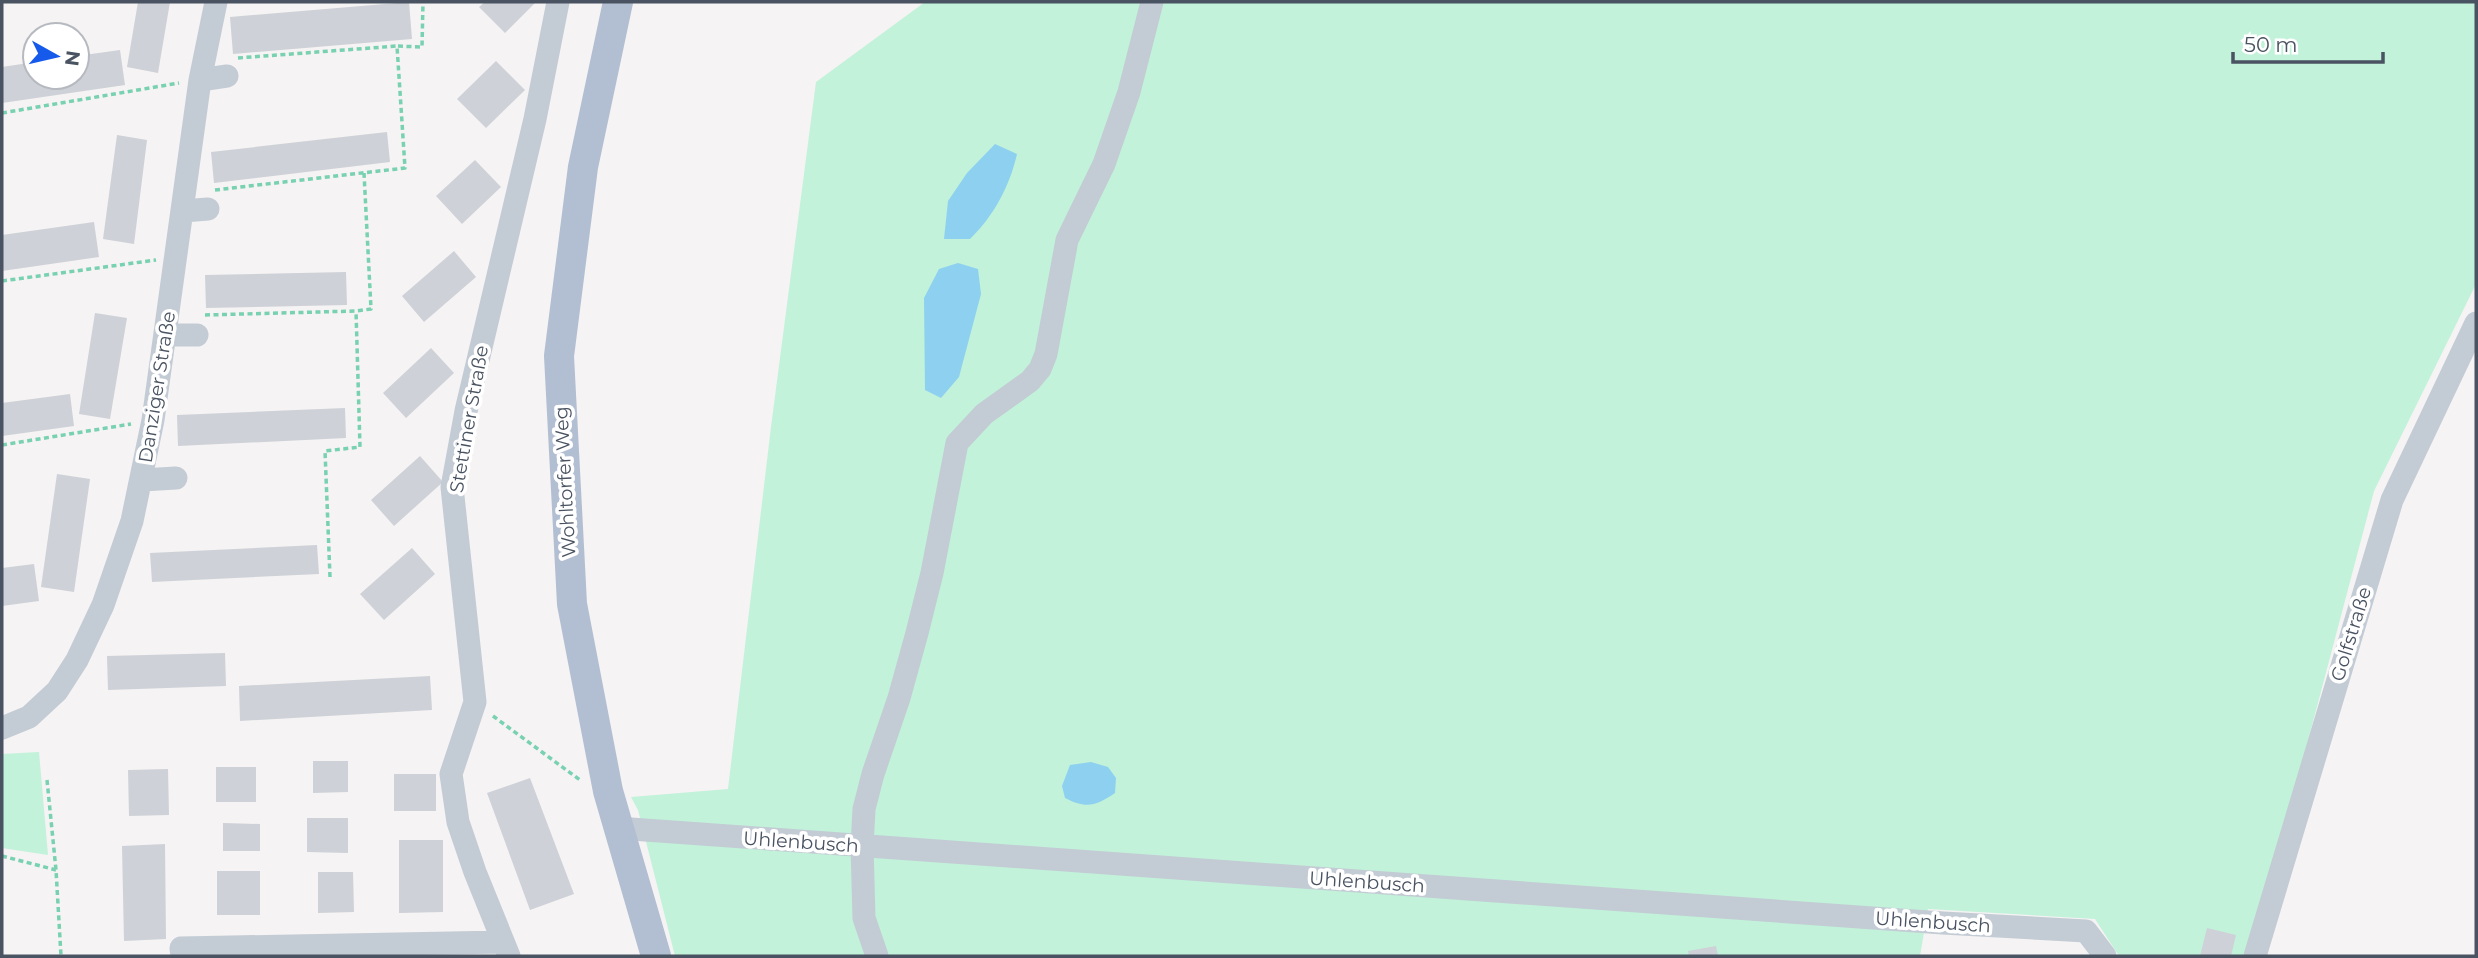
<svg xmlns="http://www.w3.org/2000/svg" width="2478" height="958" viewBox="0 0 2478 958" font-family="Montserrat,sans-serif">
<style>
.green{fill:#c2f2da}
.water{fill:#8ed0ef}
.building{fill:#ced1d7}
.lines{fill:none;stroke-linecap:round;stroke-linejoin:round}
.path{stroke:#78d1b0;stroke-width:3.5;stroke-dasharray:5 3.5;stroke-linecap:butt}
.minor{stroke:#c3cbd4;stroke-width:23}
.major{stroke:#b2bed1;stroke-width:30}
.labels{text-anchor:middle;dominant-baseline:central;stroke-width:7;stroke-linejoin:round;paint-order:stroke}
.street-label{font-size:19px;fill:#495361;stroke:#fff}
</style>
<rect width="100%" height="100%" fill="#f5f3f3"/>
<path class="green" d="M925,2H2476V284L2374,491L2251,956H2119L2095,919L1928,909L1920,956H675L638,810L631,797L728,789L771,427L816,82Z
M39,752L48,855L2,848V754Z"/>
<path class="water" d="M995,144L1017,154C1010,185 994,216 970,239H944L948,201L967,173Z
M958,263L978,269L981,294L959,377L941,398L925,390L924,298L939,269Z
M1091,762L1108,767L1116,778L1115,793C1096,806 1086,809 1065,798L1062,786L1070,765Z"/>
<path class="building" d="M138,2H170L158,73L127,67Z
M409,2L412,39L233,54L230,17Z
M485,2H536L505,33L479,7Z
M120,50L125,85L2,103V67L35,62V77H77V56Z
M496,61L525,90L486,128L457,99Z
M387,132L390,162L214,183L211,152Z
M117,135L147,140L134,244L103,239Z
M475,160L501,187L462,224L436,196Z
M94,222L99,257L2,271V235Z
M454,251L476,277L424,322L402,296Z
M346,272L347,305L206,308L205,275Z
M95,313L127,318L110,419L79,414Z
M431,348L454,373L406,418L383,393Z
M70,394L74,426L2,436V403Z
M345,408L346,438L178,446L177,415Z
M420,456L443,482L394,526L371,500Z
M57,474L90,479L74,592L41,587Z
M317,545L319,574L152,582L150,553Z
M412,548L435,574L384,620L360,594Z
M34,564L39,601L2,606V568Z
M225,653L226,686L108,690L107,656Z
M430,676L432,710L240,721L239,686Z
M313,761H348V792L313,793Z
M216,767H256V802H216Z
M168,769L169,815L129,816L128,770Z
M394,774H436V811H394Z
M530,778L574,894L530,910L487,793Z
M307,818H348V853L307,852Z
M223,823L260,824V851H223Z
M399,840H443V912L399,913Z
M165,844L166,939L124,941L122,846Z
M217,871H260V915H217Z
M318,872H353L354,912L318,913Z
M2207,928L2236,935L2231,956H2200Z
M1716,946L1718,956H1689L1688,951Z"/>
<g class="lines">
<path class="path" d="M238,58L397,46
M2,113L179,83
M215,190L405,168L397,46L422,47L423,2
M2,281L156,260
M205,315L356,311L371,309L364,173
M2,445L131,424
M330,577L325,451L360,447L356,311
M493,716L580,780
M47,780L56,870L61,956
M2,856L56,870"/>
<path class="minor" d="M200,80L227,76
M183,211L208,209
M166,335H197
M142,480L176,478
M2,728L29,717L57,691L77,660L103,605L132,521L153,420L200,80L216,2
M617,828L1943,923L2086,931L2105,956
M182,956L181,948L502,942
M509,956L475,872L458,822L451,774L475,702L452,487L466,411L535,119L558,2
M877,956L864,918L862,846L864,809L873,774L899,698L917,633L932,573L957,443L984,414L1030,381L1040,369L1046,354L1067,240L1104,164L1129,92L1152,2
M2255,956L2392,500L2476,323"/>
<path class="major" d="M618,2L583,167L559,356L572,604L608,791L656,956"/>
</g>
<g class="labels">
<g class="street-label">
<text transform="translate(157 387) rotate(-81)">Danziger Straße</text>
<text transform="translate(469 419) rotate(-80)">Stettiner Straße</text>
<text transform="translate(565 482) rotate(-93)">Wohltorfer Weg</text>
<text transform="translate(2351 634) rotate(-73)">Golfstraße</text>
<text transform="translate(801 842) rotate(4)">Uhlenbusch</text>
<text transform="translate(1367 882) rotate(4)">Uhlenbusch</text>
<text transform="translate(1933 922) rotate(4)">Uhlenbusch</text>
</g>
</g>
<rect width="2478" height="958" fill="none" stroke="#495361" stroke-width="7"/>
<g transform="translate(56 56) rotate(98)"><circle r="33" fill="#ffffff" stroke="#b6bac0" stroke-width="2"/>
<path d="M0-5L12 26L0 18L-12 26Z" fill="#165aeb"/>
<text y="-10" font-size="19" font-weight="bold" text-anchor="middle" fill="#495361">N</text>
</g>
<path d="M2233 52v10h150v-10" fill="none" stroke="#495361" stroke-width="3.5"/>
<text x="2244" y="52" font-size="21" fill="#495361" stroke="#ffffff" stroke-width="5" paint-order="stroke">50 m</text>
</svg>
